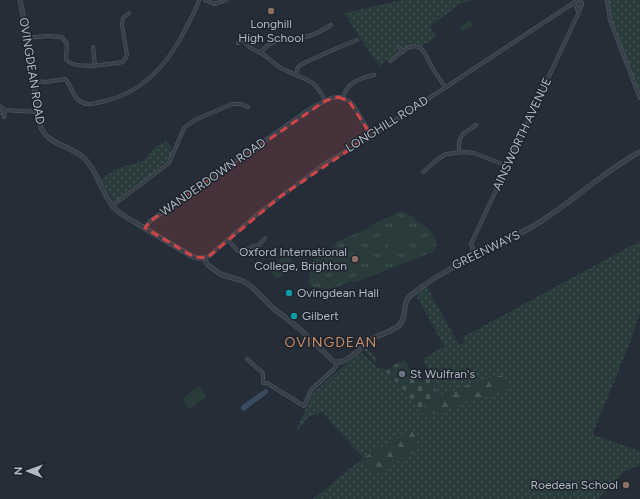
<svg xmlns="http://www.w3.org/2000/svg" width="640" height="499" viewBox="0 0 640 499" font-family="Figtree,sans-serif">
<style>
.grass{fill:url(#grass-dots)}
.forest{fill:url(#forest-firs)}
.cemetery{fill:url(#cemetery-stones)}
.park{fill:url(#park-tufts)}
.pitch{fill:#293b3b}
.water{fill:#3b4b5f}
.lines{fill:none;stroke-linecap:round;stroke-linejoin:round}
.minor-casing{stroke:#555d66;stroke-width:4}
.tertiary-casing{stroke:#555d66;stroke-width:5}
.minor{stroke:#373f48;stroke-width:3}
.tertiary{stroke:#373f48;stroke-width:4}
.marked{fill:#cf4547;fill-opacity:0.2;stroke:#cf4547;stroke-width:3;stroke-dasharray:8 5;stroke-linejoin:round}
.education-dot{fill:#8d6e63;stroke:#1d242d;stroke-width:1.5}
.culture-dot{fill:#0f9aa8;stroke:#1d242d;stroke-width:1.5}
.worship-dot{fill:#6b7280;stroke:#1d242d;stroke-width:1.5}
.labels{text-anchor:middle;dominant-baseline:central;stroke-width:3;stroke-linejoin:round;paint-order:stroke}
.poi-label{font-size:12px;fill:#b2bac4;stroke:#1d242d;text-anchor:start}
.street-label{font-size:12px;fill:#b2bac4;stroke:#1d242d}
.quarter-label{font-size:14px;letter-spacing:1px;fill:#c98f69;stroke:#1d242d}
</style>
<defs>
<pattern id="grass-dots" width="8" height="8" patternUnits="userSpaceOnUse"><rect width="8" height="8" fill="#293b3b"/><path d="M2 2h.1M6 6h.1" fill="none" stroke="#465556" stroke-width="1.8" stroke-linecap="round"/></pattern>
<pattern id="forest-firs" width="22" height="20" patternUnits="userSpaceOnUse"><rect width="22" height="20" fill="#293b3b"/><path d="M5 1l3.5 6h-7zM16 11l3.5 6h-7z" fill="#465556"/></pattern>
<pattern id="cemetery-stones" width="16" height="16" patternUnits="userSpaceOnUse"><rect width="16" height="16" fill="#293b3b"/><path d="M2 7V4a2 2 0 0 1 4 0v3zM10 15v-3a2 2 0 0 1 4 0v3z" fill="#465556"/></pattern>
<pattern id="park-tufts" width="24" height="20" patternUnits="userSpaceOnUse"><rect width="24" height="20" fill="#293b3b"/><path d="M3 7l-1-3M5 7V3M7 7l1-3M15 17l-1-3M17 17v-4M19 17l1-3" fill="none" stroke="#465556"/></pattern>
</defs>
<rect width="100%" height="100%" fill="#242d38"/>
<path class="grass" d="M402,0H476L461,3L430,27L436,37L422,46L415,45L404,48L400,45L397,47L398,53L379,66L344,13Z
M609,0H640V93L610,16Z
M166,141C170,145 173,149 171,155C167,167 126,193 114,202L101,179L118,168L143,161L155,147Z
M640,241V313L631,340L593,433L594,435L640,451V462L639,466L623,472L599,499H313L363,458L322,412L309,417L294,435L312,394L360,351L377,367L384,369L407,393L424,417L507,387L501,375L467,385L440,396L429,376L430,373L423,359L444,346L415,293L426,286L427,287L459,345L465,342L463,337Z
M365,348H367L376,358V361H374L364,350Z"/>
<path class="forest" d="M502,375L507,387L505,390L424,417L405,391L440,396L467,385Z
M412,429L420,448L374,476L363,461V458Z"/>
<path class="cemetery" d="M404,360L419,382L429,376L440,398L419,409L407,393L385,370Z"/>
<path class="park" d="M400,212C408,212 413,217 419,222C429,229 443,239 433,252L353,283L352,281C340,286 329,292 316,287L315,290C300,280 317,277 306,268H302L299,264L302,262L307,263L328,252L331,255L334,254L331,248L338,241L369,228L373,224Z"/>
<path class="pitch" d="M470,20L473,25L462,32L459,27Z
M407,223L414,239L390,250L383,235Z
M286,254L295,264L277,280L269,271Z
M199,386L207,396L190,409L182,399Z"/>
<path class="water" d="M265,389L268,390V393L244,411L241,410V406Z"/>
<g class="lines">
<g class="minor-casing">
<path id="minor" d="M205,0L214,4L226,0
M607,0L610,20L640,98
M573,3L577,7L578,12
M27,38L47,36L62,37L67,44L66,59C74,71 110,64 123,62L125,59L127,55L122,25L123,18L129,13
M244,40C248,48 253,49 261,53C268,57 274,64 281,68C302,80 313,75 325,101
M238,43L250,37
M93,47L95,66
M399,47L403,52
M261,53C272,35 291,41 309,36C317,34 324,29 331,25
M390,61C396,57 402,51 408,48C424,40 427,60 433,69C437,75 441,81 445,87
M296,75L298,67L302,64L337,48L357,40
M33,81L46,82L65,79C72,86 72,97 81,102C88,106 97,103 105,101C144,92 169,63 186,28C191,19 196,10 199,0
M343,98C346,83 361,78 374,75
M0,106L5,110L4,117
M0,113L5,110L38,112
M459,152C458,134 462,135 476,125
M423,172L438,159L446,154L464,152L474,153L507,166
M112,206L169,163L184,128L195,120L232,104H241L248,107
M145,228L150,221L159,215L290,123L313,107L331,98L340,97L349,101L354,106L371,135
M228,240L238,251L242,253L252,247L259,245L265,238
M475,255L471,244L578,14L582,4L581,0
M204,258L209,256L260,212L323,165L387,126L578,0
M247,359L262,372L263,374V383H267L304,406L311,390L334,369L338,362"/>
</g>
<g class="tertiary-casing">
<path id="tertiary" d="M20,0L25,25L40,124C45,145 70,145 84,158C99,173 101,193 114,208C120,214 129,219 136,223C154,234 173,245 191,256L197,258H204L207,264L220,274L243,281L252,287L273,308L300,329L332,360C335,362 339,363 343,361C354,357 362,345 372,339C381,333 395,332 401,323C407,314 402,302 411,295C450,263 498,248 540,222C575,200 604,171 640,152"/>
</g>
<use href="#minor" class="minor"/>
<use href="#tertiary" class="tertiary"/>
</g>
<path class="marked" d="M338,97L349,101L371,135L281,196L207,258L194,257L145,228L150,221L325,101Z"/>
<g class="education-dot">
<circle cx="271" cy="11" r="4"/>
<circle cx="355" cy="259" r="4"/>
<circle cx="626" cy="485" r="4"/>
</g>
<g class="culture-dot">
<circle cx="289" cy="293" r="4"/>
<circle cx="294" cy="316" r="4"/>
</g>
<circle class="worship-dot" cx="402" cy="374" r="4"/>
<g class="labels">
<g class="poi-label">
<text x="271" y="24" text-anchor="middle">Longhill<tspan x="271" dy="14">High School</tspan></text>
<text x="347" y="252" text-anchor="end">Oxford International<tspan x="347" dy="14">College, Brighton</tspan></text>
<text x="297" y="293">Ovingdean Hall</text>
<text x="302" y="316">Gilbert</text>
<text x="410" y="374">St Wulfran's</text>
<text x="618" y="485" text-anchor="end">Roedean School</text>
</g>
<g class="street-label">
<text transform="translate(32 71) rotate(81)">OVINGDEAN ROAD</text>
<text transform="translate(387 124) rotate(-32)">LONGHILL ROAD</text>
<text transform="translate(522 134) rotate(-65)">AINSWORTH AVENUE</text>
<text transform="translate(213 177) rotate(-35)">WANDERDOWN ROAD</text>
<text transform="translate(486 250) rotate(-26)">GREENWAYS</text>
</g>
<g class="quarter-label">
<text x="331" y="342">OVINGDEAN</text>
</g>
</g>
<g transform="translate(28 471) rotate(271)" stroke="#1d242d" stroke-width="3" paint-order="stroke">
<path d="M0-3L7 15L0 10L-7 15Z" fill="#b2bac4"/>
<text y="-6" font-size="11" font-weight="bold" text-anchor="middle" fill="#b2bac4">N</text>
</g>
</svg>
